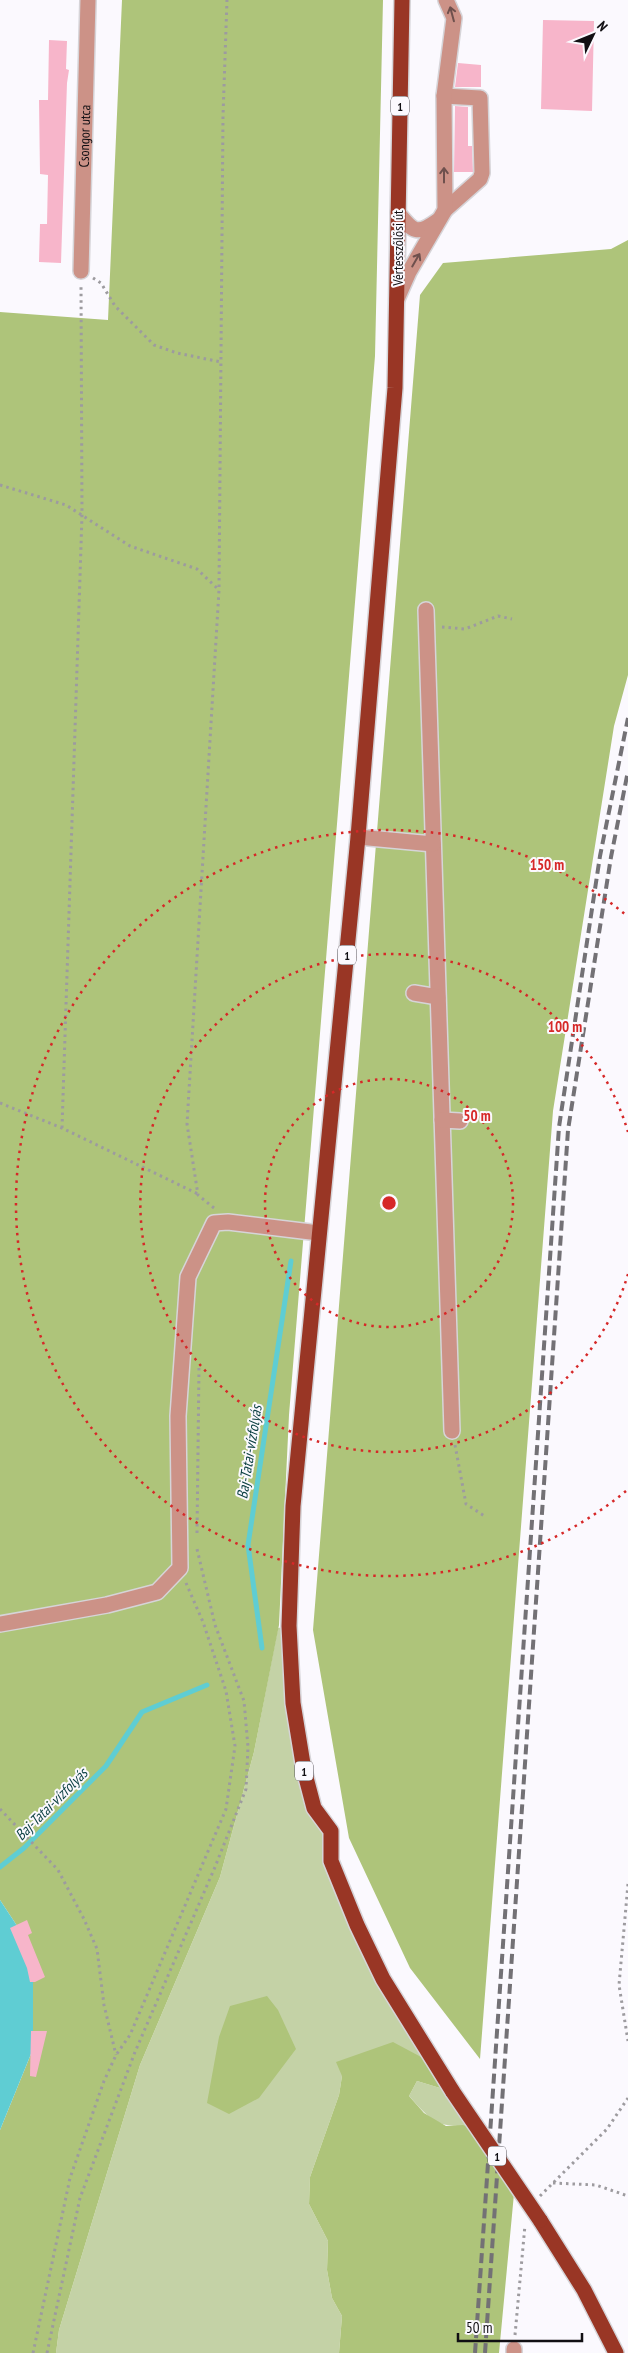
<svg xmlns="http://www.w3.org/2000/svg" width="628" height="2353" viewBox="0 0 628 2353" font-family="'PT Sans Narrow',sans-serif">
<style>
.green{fill:#c4d2a6}
.forest{fill:#aec47a}
.water{fill:#5fcdd3}
.lines{fill:none;stroke-linecap:round;stroke-linejoin:round}
.stream{stroke:#5fcdd3;stroke-width:5}
.building{fill:#f7b5ca}
.minor-casing{stroke:#d6d4d8;stroke-width:18}
.major-casing{stroke:#d6d4d8;stroke-width:18}
.path{stroke:#9d9b9f;stroke-width:3;stroke-dasharray:2.5 4;stroke-linecap:butt}
.minor{stroke:#cc9287;stroke-width:15}
.major{stroke:#993625;stroke-width:15}
.rail{stroke:#737175;stroke-width:4;stroke-dasharray:10 5;stroke-linecap:butt}
.major-bridge-casing{stroke:#d6d4d8;stroke-width:18;stroke-linecap:butt}
.major-bridge{stroke:#993625;stroke-width:15}
.oneway{stroke:#6e504d}
.ring{fill:none;stroke:#d62828;stroke-width:2.5;stroke-dasharray:2.5 5}
.labels{text-anchor:middle;dominant-baseline:central;stroke-width:4;stroke-linejoin:round;paint-order:stroke}
.shield{fill:#fbf9fe;stroke:#57555a;stroke-width:1}
.shield-label{font-size:12px;font-weight:bold;fill:#110f13}
.street-label{font-size:14px;fill:#110f13;stroke:#fbf9fe}
.water-label{font-size:15px;font-style:italic;fill:#0e4244;stroke:#fbf9fe}
.centre{fill:#d62828;stroke:#fbf9fe;stroke-width:2.5}
.ring-label{font-size:15px;text-anchor:middle;font-weight:bold;fill:#d62828;stroke:#fbf9fe;stroke-width:4;stroke-linejoin:round;paint-order:stroke}
</style>
<rect width="100%" height="100%" fill="#fbf9fe"/>
<path class="green" d="M289,1626L304,1770L331,1831V1861L357,1925L436,2065L342,2076L339,2095L310,2177L309,2204L328,2241L327,2270L332,2298L342,2316L339,2353H56L59,2330L140,2065L220,1877L254,1752L278,1628Z
M417,2081L453,2092L479,2131C464,2125 461,2127 447,2125C432,2123 419,2107 409,2096Z"/>
<path class="forest" d="M122,0H383L375,356L289,1415L279,1625L254,1752L220,1877L140,2065L59,2330L56,2353H0V2130L33,2049V1950L0,1900V312L108,320Z
M628,240V675L614,726L553,1111L480,2059L410,1968L349,1838L313,1630L420,295L443,263L611,249Z
M267,1996L278,2010L296,2049L259,2098L229,2114L207,2103L219,2037L230,2006Z
M393,2042L436,2065L453,2092L417,2081L409,2096L424,2113L446,2126L463,2125L479,2131L515,2183L499,2353H339L342,2316L332,2298L327,2270L328,2241L309,2204L310,2177L339,2095L342,2076L336,2062Z"/>
<path class="water" d="M0,1900L33,1950V2049L0,2130Z"/>
<g class="lines">
<path class="stream" d="M262,1648L248,1545L291,1261
M0,1867L24,1848L106,1766L142,1712L207,1685"/>
</g>
<path class="building" d="M543,20L594,21L592,111L541,109Z
M49,40L67,41L66,69L69,70L67,83L61,263L39,262L40,224H47L48,175L40,174L39,100H48Z
M458,63L481,65V87H455Z
M455,106L468,107V146H472L473,172H454Z
M27,1920L32,1933L28,1935L45,1977L35,1982H30L27,1968L10,1928Z
M31,2031H47L36,2077L30,2076Z"/>
<g class="lines">
<g class="minor-casing">
<g id="minor">
<path d="M444,96L480,98L482,173L480,179L445,210"/>
<path d="M398,213C413,231 416,236 437,221"/>
<path id="s1" d="M81,271L88,0"/>
<path d="M397,299L409,272L445,210L444,96L454,18L446,0"/>
<path d="M426,610L452,1431"/>
<path d="M358,837L433,844"/>
<path d="M414,993L438,997"/>
<path d="M442,1120L460,1121"/>
<path d="M0,1624L107,1605L157,1592L180,1568L178,1416L188,1277L214,1223L228,1222L319,1233"/>
<path d="M514,2353V2349"/>
</g>
</g>
<g class="major-casing">
<path id="major" d="M402,0L395,388L358,837L293,1506L289,1626L293,1703L304,1770L314,1808L331,1831V1861L357,1925L383,1979L453,2092
M540,2220L584,2290L616,2353"/>
</g>
<path class="path" d="M93,278L101,283L115,306L154,345L177,353L221,362
M0,485L66,505L130,546L197,569L219,590
M442,627L465,629L498,616L512,619
M0,1103L62,1128L198,1194
M62,1128L82,515L81,284
M214,1208L198,1195L187,1124L219,590L223,116L227,0
M455,1445L466,1504L486,1517
M197,1533L199,1367
M0,1809L58,1870L84,1919L97,1949L104,2005L116,2055
M628,1884L619,1985L628,2041
M553,2183L596,2185L628,2196
M540,2196L607,2129L628,2098
M515,2335L525,2225
M33,2353L70,2178L104,2081L116,2055L130,2035L226,1809L235,1746L226,1691L203,1622L186,1583
M47,2353L80,2198L135,2052L215,1867L246,1789L248,1747L244,1701L215,1625L197,1549"/>
<use href="#minor" class="minor"/>
<use href="#major" class="major"/>
<path class="rail" d="M475,2353L559,1127L600,856L628,718
M485,2353L568,1130L611,857L628,771"/>
<g class="major-bridge-casing">
<path id="major-bridge" d="M453,2092L540,2220"/>
</g>
<use href="#major-bridge" class="major-bridge"/>
</g>
<defs><path id="oneway-shaft" d="M-6 0H5M1.5-3L5.5 0L1.5 3" fill="none" stroke-width="1.6" stroke-linecap="round" stroke-linejoin="round" transform="scale(1.25)"/></defs>
<g class="oneway">
<use href="#oneway-shaft" transform="translate(452 14) rotate(-105)"/>
<use href="#oneway-shaft" transform="translate(444 175) rotate(-90)"/>
<use href="#oneway-shaft" transform="translate(416 260) rotate(-60)"/>
</g>
<g class="ring">
<circle cx="389" cy="1203" r="124"/>
<path d="M628 1274A249 249 0 1 1 628 1132"/>
<path d="M626 1491A373 373 0 1 1 626 915"/>
</g>
<g class="labels">
<g class="shield">
<rect x="391" y="96.5" width="18" height="19" rx="4"/>
<rect x="338" y="945.5" width="18" height="19" rx="4"/>
<rect x="295" y="1761.5" width="18" height="19" rx="4"/>
<rect x="488" y="2146.5" width="18" height="19" rx="4"/>
</g>
<g class="shield-label">
<text x="400" y="106">1</text>
<text x="347" y="955">1</text>
<text x="304" y="1771">1</text>
<text x="497" y="2156">1</text>
</g>
<g class="street-label">
<text stroke="none"><textPath href="#s1" startOffset="135">Csongor utca</textPath></text>
<text transform="translate(398 248) rotate(-90)">Vértesszőlősi út</text>
</g>
<g class="water-label">
<text transform="translate(249 1452) rotate(-81)">Baj-Tatai-vízfolyás</text>
<text transform="translate(51 1804) rotate(-45)">Baj-Tatai-vízfolyás</text>
</g>
</g>
<circle cx="389" cy="1203" r="8" class="centre"/>
<g class="ring-label">
<text x="547" y="870">150 m</text>
<text x="565" y="1032">100 m</text>
<text x="477" y="1121">50 m</text>
</g>
<g transform="translate(593 35) rotate(47)" stroke="#fbf9fe" stroke-width="4" paint-order="stroke">
<path d="M0-4L9 19L0 12L-9 19Z" fill="#110f13"/>
<text y="-8" font-size="14" font-weight="bold" text-anchor="middle" fill="#110f13">N</text>
</g>
<path d="M458 2333v8h124v-8" fill="none" stroke="#110f13" stroke-width="2.5"/>
<text x="466" y="2333" font-size="15" fill="#110f13" stroke="#fbf9fe" stroke-width="4" paint-order="stroke">50 m</text>
</svg>
